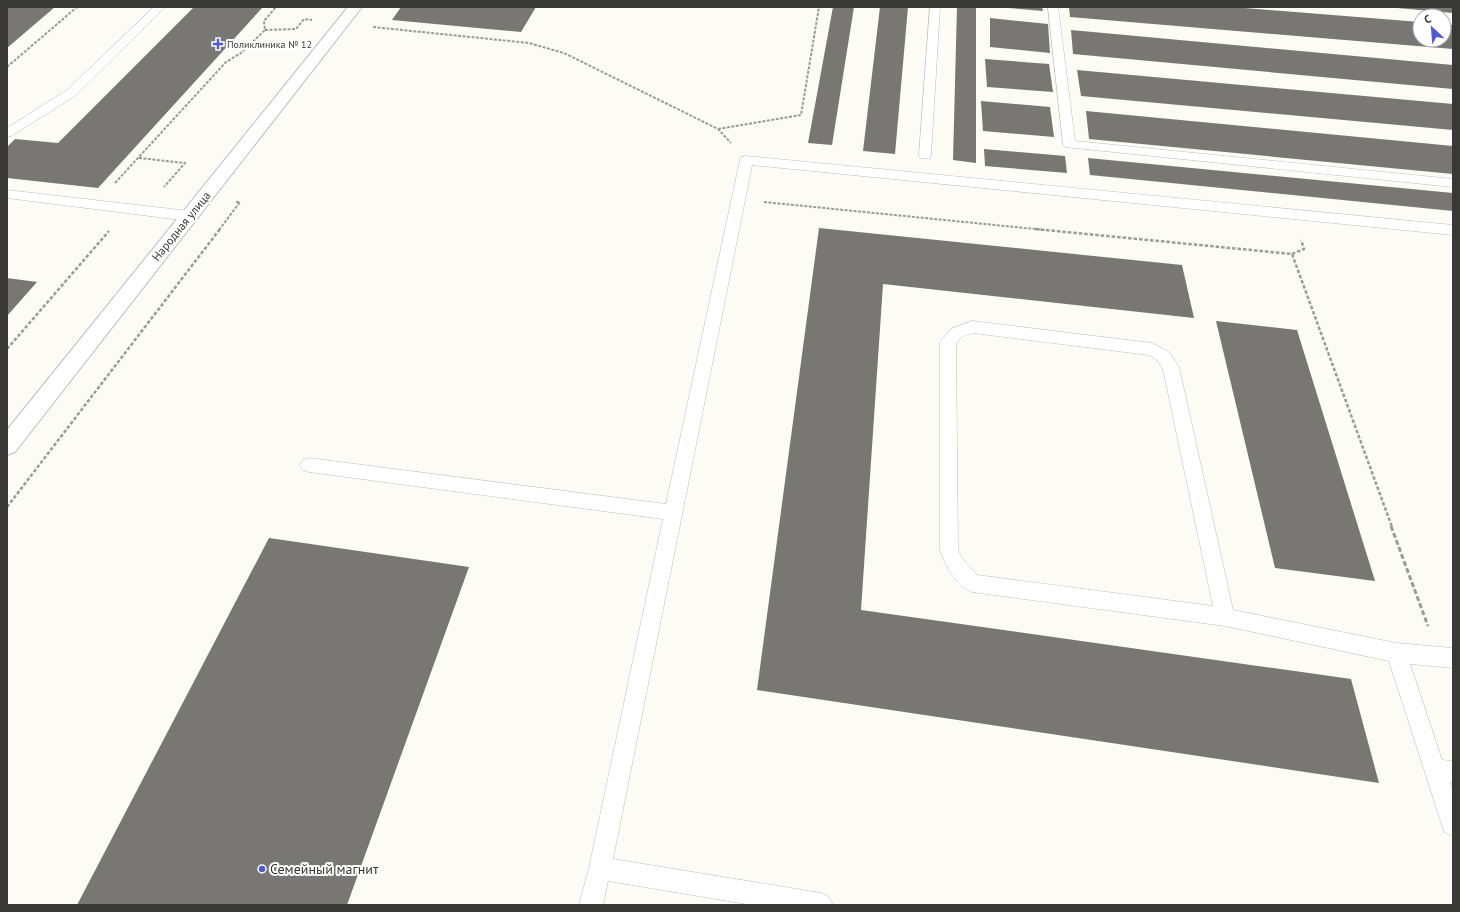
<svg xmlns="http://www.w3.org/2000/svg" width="1460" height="912" viewBox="0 0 1460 912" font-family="'PT Sans',sans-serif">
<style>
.building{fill:#787773}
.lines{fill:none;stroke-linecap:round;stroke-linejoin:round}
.lane-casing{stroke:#bebdb8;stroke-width:1}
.street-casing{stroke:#bebdb8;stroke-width:2}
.path-far2{stroke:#9c9b98;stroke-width:2;stroke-dasharray:3 1.5;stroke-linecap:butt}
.path-far1{stroke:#9c9b98;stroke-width:2.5;stroke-dasharray:3.5 2;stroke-linecap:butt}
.path{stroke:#9c9b98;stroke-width:3;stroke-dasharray:5 2.5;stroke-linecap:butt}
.lane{fill:#fff;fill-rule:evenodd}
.street{fill:#fff;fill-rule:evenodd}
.poi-dot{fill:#515bd2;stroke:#fff;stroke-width:1.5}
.labels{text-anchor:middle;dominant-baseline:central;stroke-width:4;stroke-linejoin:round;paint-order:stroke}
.far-poi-label{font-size:10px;fill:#383836;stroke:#fff;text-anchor:start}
.street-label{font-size:12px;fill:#383836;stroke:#fff}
.near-poi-label{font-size:14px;fill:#383836;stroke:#fff;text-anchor:start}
</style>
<rect width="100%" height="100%" fill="#fcfbf6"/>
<path class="building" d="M7,7H55L7,48Z
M194,7H263L98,188L7,178V147L15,139L58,143Z
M401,7H536L521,32L392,20Z
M833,7H854L832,145L808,143Z
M880,7H908L895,154L863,151Z
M957,7H976V163L953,160Z
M1008,7H1042L1043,11L1008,8Z
M1069,7H1232L1420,22V40H1444V24L1453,25V49L1070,17Z
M1398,7H1453V13L1397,8Z
M990,18L1048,24L1050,53L990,47Z
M1071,30L1453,65V89L1073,54Z
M985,59L1049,64L1053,92L987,87Z
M1077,70L1453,104V130L1081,96Z
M981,101L1050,107L1054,137L983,131Z
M1086,111L1453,146V174L1089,139Z
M984,149L1065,156L1067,173L985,166Z
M1088,158L1453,193V211L1090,175Z
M819,228L1182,265L1194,318L883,284L861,610L1351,679L1379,783L757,690Z
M7,278L37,282L7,316Z
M1216,321L1297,330L1375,581L1275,568Z
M269,538L469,567L347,905H77Z"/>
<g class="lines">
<g class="lane-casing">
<path id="lane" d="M154,7H165L75,96L11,136L7,137V128L67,90Z
M930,7H940L931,155L930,158H920L919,155Z
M1048,7H1058L1075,141L1453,179V187L1065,147L1063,144Z
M746,156L1453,225V235L752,165L613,859L821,893L829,897L833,905H752L608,881L603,905H579L589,868L663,519L309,472L303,470L300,465L303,460L309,458L666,504L740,160L741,157Z
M7,190L189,211L194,213L196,216L194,219L189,221L7,198Z
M972,321L1152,343L1169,352L1179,367L1233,610L1396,643L1453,648V668L1410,664L1442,760L1453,761V783L1450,782L1453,792V836L1445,833L1442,825L1389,661L1225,626L972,592C955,585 946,566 940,550V342L951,329ZM973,333L1149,355L1157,360L1163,369L1213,606L977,575L962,558L958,550L956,344L961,337Z"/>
</g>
<g class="street-casing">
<path id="street" d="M348,7H362L15,452L7,455V430Z"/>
</g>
<path class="path-far2" d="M373,27L529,43L564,53L718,129L731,143
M265,30L296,29L304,19L312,20
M7,67L77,7
M718,129L801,115L819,7
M139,158L185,163L164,187
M115,183L226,62L241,53L265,30L264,21L276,7
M764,202L1045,230
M219,230L240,202H236"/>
<path class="path-far1" d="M1035,229L1292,254L1392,527
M1292,254L1304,249L1301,240
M7,349L109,231
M7,507L220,229"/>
<path class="path" d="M1391,526L1428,626"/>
<use href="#lane" class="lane"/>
<use href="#street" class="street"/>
</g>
<g class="poi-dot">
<path d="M216 38h4v4h4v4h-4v4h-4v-4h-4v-4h4z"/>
<circle cx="262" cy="869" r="4"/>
</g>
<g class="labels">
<g class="far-poi-label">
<text x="227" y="44">Поликлиника № 12</text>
</g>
<g class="street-label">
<text transform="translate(181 226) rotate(-51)">Народная улица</text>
</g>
<g class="near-poi-label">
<text x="270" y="869">Семейный магнит</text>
</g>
</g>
<rect width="1460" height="912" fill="none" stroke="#383836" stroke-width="16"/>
<g transform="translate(1432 28) rotate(334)"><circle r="19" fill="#ffffff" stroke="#afafaf"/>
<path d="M0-3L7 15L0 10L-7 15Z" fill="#515bd2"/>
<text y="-6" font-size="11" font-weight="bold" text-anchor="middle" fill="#383836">С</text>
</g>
</svg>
